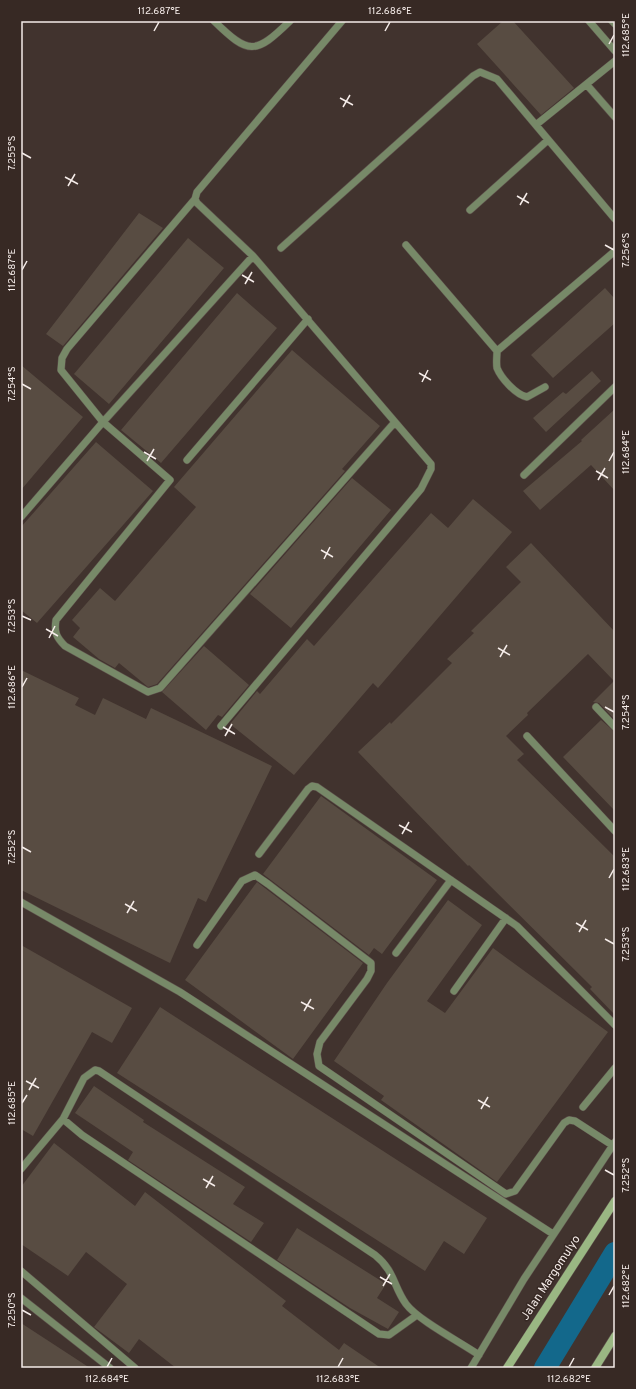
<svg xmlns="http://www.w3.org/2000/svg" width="636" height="1389" viewBox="0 0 636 1389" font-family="Overpass,sans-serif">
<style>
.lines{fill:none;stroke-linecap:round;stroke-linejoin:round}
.river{stroke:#13688b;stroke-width:22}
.building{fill:#584c42}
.service-casing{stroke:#5e514c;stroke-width:8}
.secondary-casing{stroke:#5e514c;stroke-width:9}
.service{stroke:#778968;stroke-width:7}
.secondary{stroke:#9ab783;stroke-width:8}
.ticks{fill:none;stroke:#f5ece9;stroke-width:1.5}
.labels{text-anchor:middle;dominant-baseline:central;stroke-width:3;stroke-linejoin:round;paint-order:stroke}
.street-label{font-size:12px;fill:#f5ece9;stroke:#372924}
.neatline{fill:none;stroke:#f5ece9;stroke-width:1.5}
.ticks-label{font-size:10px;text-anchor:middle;fill:#f5ece9}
</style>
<rect width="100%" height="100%" fill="#41332e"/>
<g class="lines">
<path class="river" d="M545,1368L615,1253"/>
</g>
<path class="building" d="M503,21H513L574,88L541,115L477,44Z
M139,213L163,228L63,346L46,334Z
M188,238L224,268L109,404L74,374Z
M605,288L615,299V323L553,378L531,355Z
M237,293L277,328L161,463L121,430Z
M292,350L380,426L342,469L345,471L157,684L148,687L119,663L115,668L99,659L73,637L80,628L72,620L100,588L115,601L196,507L174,487Z
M21,365L83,417L21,490Z
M592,371L601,381L546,432L533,418L563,392L566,394Z
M615,409V491L591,465L540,510L523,491L582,441L581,440Z
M96,442L153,491L37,623L21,610V527Z
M352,478L391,510L291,628L250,594Z
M473,499L512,532L378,688L373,683L294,775L230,724L257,691L260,694L307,639L314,646L431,513L448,528Z
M531,543L615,632V720L599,703L593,702L614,681L588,654L527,713L528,715L506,736L524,754L517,760L615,857V1015L590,989L592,987L469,865L468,866L358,752L390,722L391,724L452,663L447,659L474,633L471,631L521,582L506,567Z
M204,646L249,685L222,717L218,715L206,730L162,692Z
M21,670L79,698L75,705L95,715L103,698L146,719L151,708L272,766L206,902L198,898L170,963L21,890Z
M601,720L615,732V811L563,757Z
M321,796L437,880L382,954L374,948L369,955L263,874Z
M257,882L363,963L293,1059L185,980Z
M448,900L482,925L427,1001L445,1013L493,948L608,1032L497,1182L381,1100L384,1096L334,1061L387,983Z
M21,945L132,1008L112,1043L92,1032L33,1136L21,1129Z
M160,1007L487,1218L464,1254L444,1241L425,1271L117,1073Z
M94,1086L144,1120L143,1122L245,1187L233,1204L264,1223L251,1242L128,1160L133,1152L75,1113Z
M54,1143L135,1206L145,1192L286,1301L282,1306L339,1350L344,1343L381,1368H176L139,1339L129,1353L94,1327L127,1284L86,1252L68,1276L21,1244V1187Z
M297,1228L386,1284L377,1298L399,1312L388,1329L350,1308L277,1260Z
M21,1323L90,1368H21Z"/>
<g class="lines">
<g class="service-casing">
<path id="service" d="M214,21C249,55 255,55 290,21
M589,21L615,51
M612,21L615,24
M587,85L615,117
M537,124L615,61
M195,199L67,349L62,358L61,370L103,422L170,480L56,620C54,632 56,637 65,646L148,692L160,688L395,422L253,256
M470,210L548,140
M406,245L497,351C497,357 496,362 497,368C501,378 516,395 527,397L545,387
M281,248L473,76L480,72L497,79L615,219
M497,351L615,251
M187,460L308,319
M524,475L615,387
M21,517L103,422L253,256L197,203L195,199L197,192L342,21
M596,707L615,727
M221,726L421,489L431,469V464L395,422
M527,736L615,831
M259,854L308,789L312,786L317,787L517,926L615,1025
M21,902L180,992L553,1234
M197,945L242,881L255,875L268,884L371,963V971L367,979L320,1042L317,1054L319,1066L506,1194L515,1191L564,1123L569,1120L575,1121L612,1145
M396,953L451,880
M454,991L506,918
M583,1107L615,1068
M63,1119L82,1135L379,1334L389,1335L417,1315
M21,1169L63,1119L84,1078L95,1070L99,1071L375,1255C395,1271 393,1286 406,1304C418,1320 460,1342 479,1355
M21,1271L135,1368
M21,1298L110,1368
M471,1368L524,1279L615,1142"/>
</g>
<g class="secondary-casing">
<path id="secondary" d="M507,1368L615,1201
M595,1368L615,1336"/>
</g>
<use href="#service" class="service"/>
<use href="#secondary" class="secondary"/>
</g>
<path class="ticks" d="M154,31L159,22M385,31L390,22M609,44L614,35M340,98L353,105M343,107L350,95M22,153L31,158M65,177L78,184M68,186L75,174M517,196L529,203M520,205L527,193M605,245L614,250M22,270L27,261M242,275L254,282M245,284L252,272M419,373L431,380M422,382L428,370M22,384L31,389M144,452L156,459M147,461L154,449M609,461L614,452M596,471L608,478M598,480L605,468M321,550L333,557M324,559L330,547M22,616L31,620M46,629L58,636M49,638L55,626M498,648L510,655M500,657L507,645M22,687L27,678M605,707L614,712M223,727L235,734M225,736L232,724M399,825L412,832M402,834L409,822M22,847L31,852M609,878L614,869M125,904L137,911M127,913L134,901M576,923L588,930M579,932L586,920M605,939L614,944M301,1002L314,1009M304,1011L311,999M26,1081L39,1088M29,1090L36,1078M478,1100L490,1107M22,1103L27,1095M481,1109L488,1097M605,1170L614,1175M203,1179L215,1186M206,1188L213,1176M380,1277L392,1284M383,1286L390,1274M609,1295L614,1286M22,1310L31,1315M107,1367L112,1358M338,1367L343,1358M569,1367L574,1358"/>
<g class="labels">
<g class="street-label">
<text transform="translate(551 1278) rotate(-57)">Jalan Margomulyo</text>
</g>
</g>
<rect width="636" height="1389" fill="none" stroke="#372924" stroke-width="44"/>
<rect x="22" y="22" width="592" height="1345" class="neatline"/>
<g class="ticks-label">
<text x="159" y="14">112.687°E</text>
<text x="390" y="14">112.686°E</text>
<text transform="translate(625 35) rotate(-90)" y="4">112.685°E</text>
<text transform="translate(11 153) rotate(-90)" y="4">7.255°S</text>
<text transform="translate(625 250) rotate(-90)" y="4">7.256°S</text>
<text transform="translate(11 270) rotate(-90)" y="4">112.687°E</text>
<text transform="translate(11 384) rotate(-90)" y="4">7.254°S</text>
<text transform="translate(625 452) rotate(-90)" y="4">112.684°E</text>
<text transform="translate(11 616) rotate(-90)" y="4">7.253°S</text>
<text transform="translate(11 687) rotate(-90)" y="4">112.686°E</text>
<text transform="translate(625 712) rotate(-90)" y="4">7.254°S</text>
<text transform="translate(11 847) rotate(-90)" y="4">7.252°S</text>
<text transform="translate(625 869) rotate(-90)" y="4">112.683°E</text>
<text transform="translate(625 944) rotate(-90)" y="4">7.253°S</text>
<text transform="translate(11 1103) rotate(-90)" y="4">112.685°E</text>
<text transform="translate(625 1175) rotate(-90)" y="4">7.252°S</text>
<text transform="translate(625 1286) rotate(-90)" y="4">112.682°E</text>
<text transform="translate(11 1310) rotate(-90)" y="4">7.250°S</text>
<text x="107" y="1382">112.684°E</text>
<text x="338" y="1382">112.683°E</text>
<text x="569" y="1382">112.682°E</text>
</g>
</svg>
